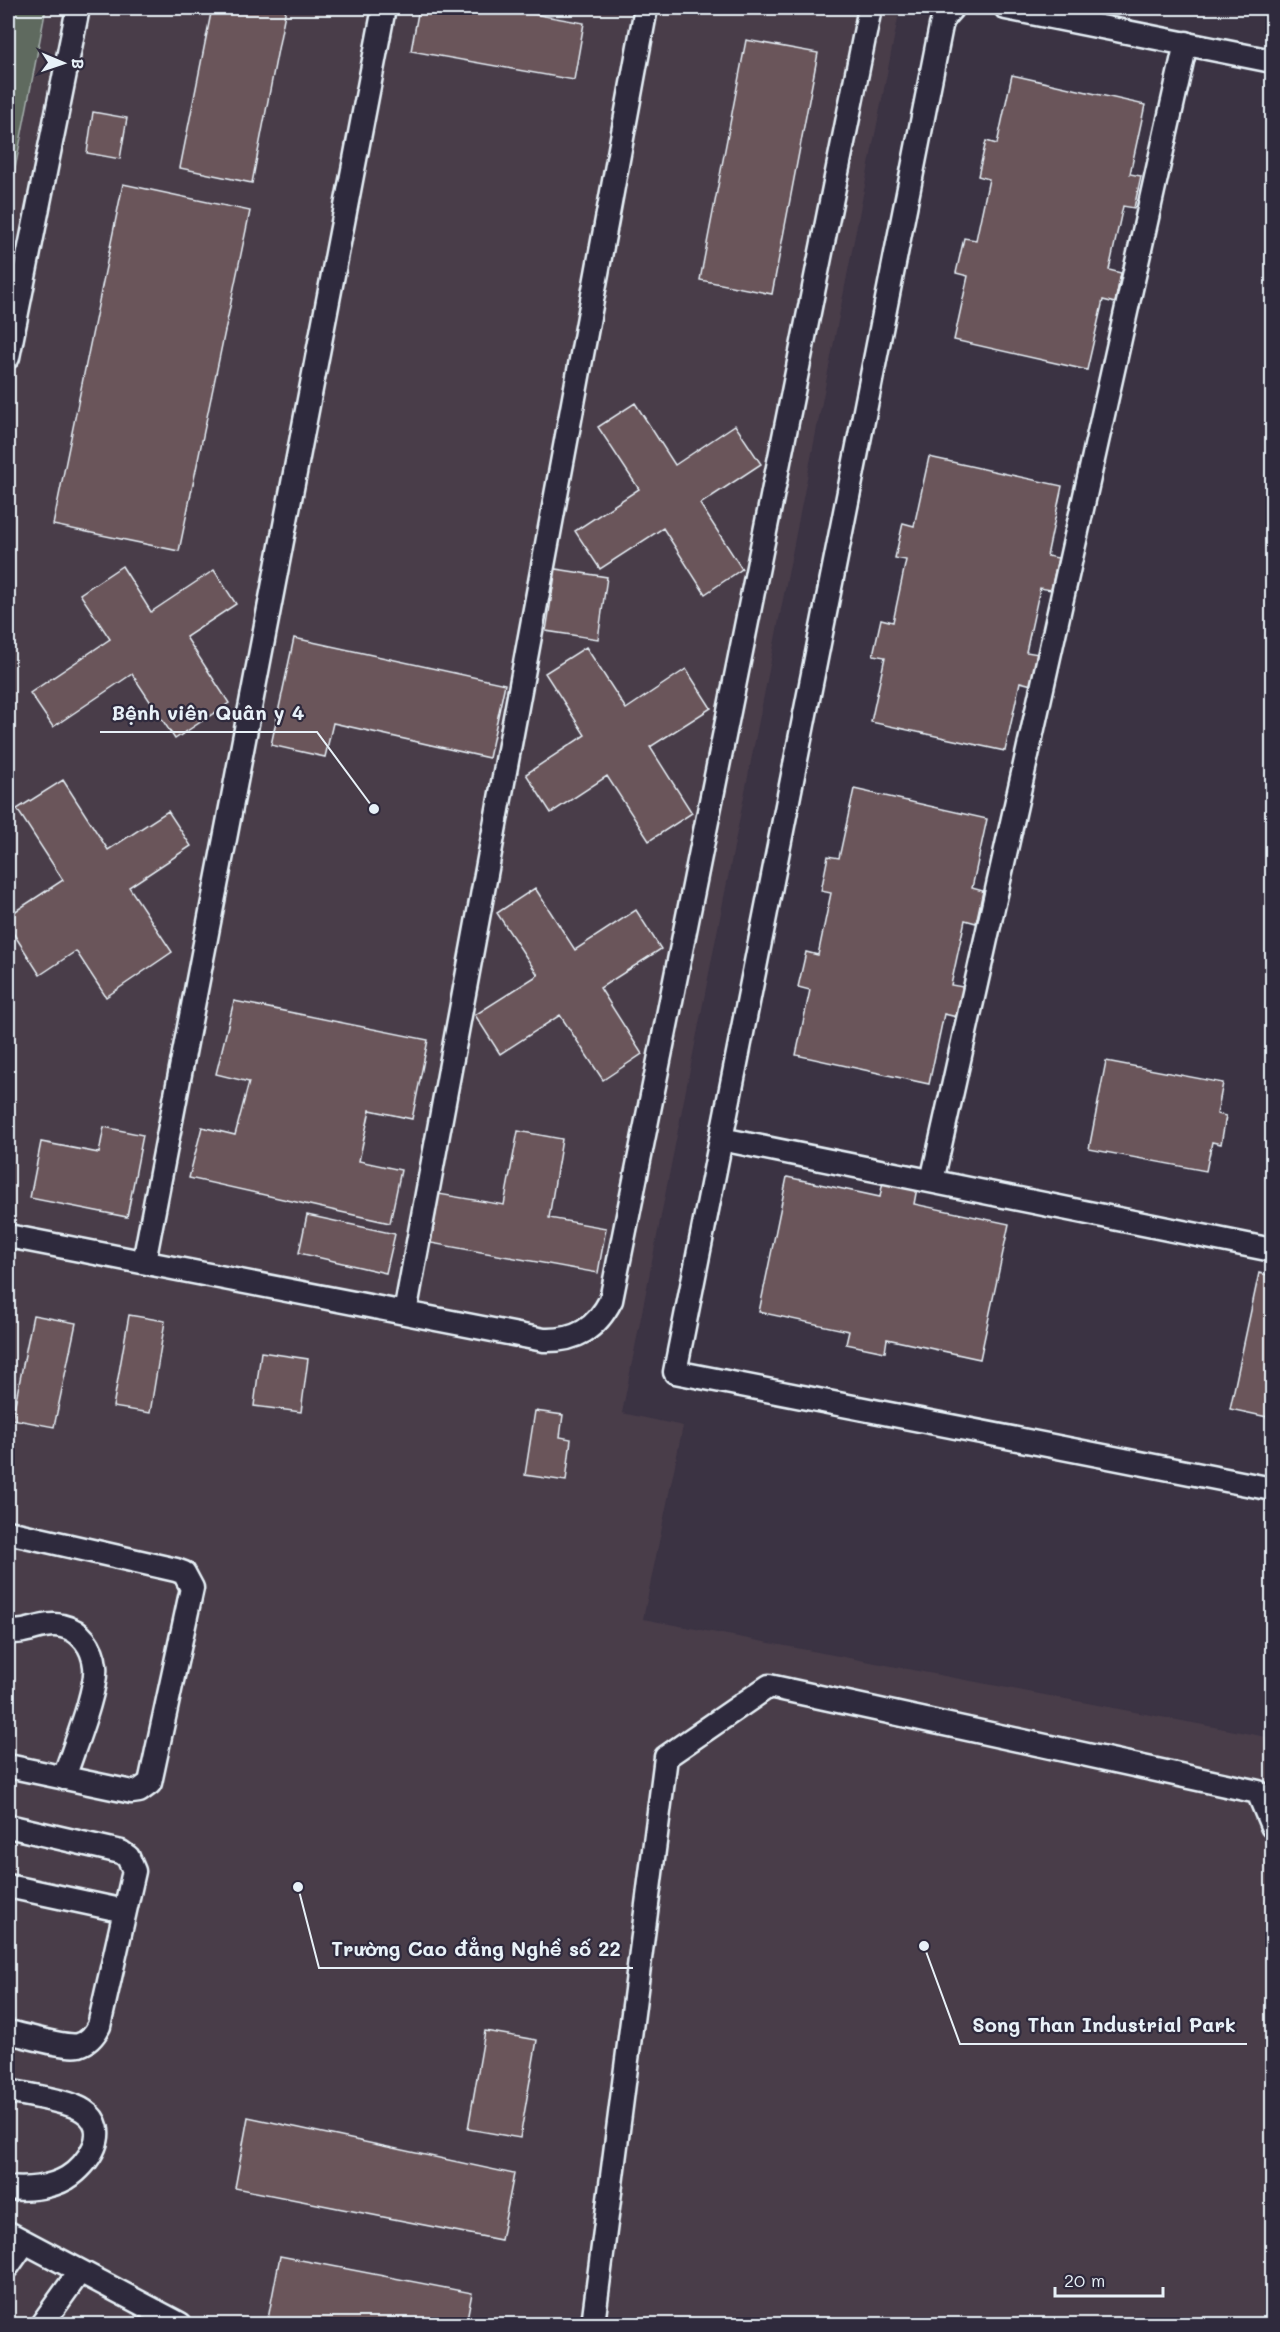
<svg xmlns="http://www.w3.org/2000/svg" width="1280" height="2332" viewBox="0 0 1280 2332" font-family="Mali,sans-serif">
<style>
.built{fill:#493d4a}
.green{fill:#5f6a5f;stroke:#a4aeac;stroke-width:1.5}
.building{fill:#6a555a;stroke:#e8f1f8;stroke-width:1.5}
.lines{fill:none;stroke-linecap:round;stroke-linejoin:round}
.service-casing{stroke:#e8f1f8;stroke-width:27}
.service{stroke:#2f2a3d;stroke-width:22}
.leader{fill:none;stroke:#e8f1f8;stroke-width:2}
.callout-dot{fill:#e8f1f8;stroke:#2f2a3d;stroke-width:2}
.callout-label{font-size:20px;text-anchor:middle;font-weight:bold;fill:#e8f1f8;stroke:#2f2a3d;stroke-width:4.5;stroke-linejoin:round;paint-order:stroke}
</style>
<rect width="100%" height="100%" fill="#3b3343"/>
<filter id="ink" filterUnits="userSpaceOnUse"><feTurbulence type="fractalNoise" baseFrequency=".0167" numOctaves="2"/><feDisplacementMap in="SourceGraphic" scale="12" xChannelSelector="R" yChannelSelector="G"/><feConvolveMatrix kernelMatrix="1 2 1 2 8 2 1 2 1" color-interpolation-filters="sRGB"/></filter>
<g filter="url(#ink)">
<path class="built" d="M46,8H900L622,1413L683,1426L643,1619L1272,1738V2324H8V205Z"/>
<path class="green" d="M8,8H46L8,205Z"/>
<path class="building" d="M212,8H286L252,183L180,168Z
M419,8H500L584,23L574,80L411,51Z
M746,40L818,53L772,294L700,280Z
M1012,75L1145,105L1130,174L1141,176L1134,208L1123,206L1109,270L1121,273L1115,303L1103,300L1087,370L954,340L968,276L956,273L964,238L976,240L989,179L978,176L986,141L997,144Z
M93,112L127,118L120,159L87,153Z
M123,184L250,211L179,551L53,525Z
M635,403L675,465L735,425L761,464L700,504L742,569L705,594L663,528L600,569L575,531L639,489L598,427Z
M929,457L1062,486L1047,556L1058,558L1051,590L1040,588L1026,652L1039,654L1032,685L1020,682L1005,751L871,722L885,657L873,655L881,619L893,622L906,560L895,558L903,523L914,526Z
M122,566L151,612L214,570L236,604L186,637L229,703L175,739L132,674L53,727L30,693L110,639L80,594Z
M556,569L607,577L598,639L546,631Z
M294,638L505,684L489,758L333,723L325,757L271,745Z
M586,647L626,709L686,669L711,708L650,747L692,813L649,841L607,776L551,813L526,774L585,735L545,673Z
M63,780L108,850L168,811L191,846L129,887L172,952L106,997L76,951L40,975L8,925V916L63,880L17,809Z
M854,789L987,819L972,888L983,891L976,923L965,920L951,985L963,987L957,1017L944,1014L929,1084L796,1055L810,990L798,987L806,952L818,955L831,893L821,891L828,856L839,858Z
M535,888L575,950L636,910L661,949L600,988L642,1054L603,1080L560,1015L500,1054L475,1015L538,975L497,913Z
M234,1001L428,1040L412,1119L370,1110L359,1161L401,1170L390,1223L189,1178L202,1127L235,1135L249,1082L216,1074Z
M1106,1061L1223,1083L1217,1114L1226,1116L1221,1144L1212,1142L1206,1171L1089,1149Z
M104,1127L143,1135L127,1217L30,1198L41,1142L99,1153Z
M518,1131L562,1139L549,1218L606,1228L598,1273L431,1243L439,1194L504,1205Z
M787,1177L880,1197L883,1181L917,1188L914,1204L1009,1224L980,1359L887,1339L885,1352L846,1344L849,1331L759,1312Z
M307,1215L395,1234L386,1273L299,1253Z
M1259,1273L1272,1276V1418L1230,1409Z
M33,1315L76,1323L54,1427L12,1419Z
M129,1315L165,1321L150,1413L113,1407Z
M261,1352L308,1359L301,1412L254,1406Z
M535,1411L563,1415L560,1437L571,1439L566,1481L525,1475Z
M485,2031L537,2040L520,2138L468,2129Z
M248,2117L514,2174L501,2240L235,2188Z
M280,2256L472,2293L466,2324H267Z"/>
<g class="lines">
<g class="service-casing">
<path id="service" d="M952,8L944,17L941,26L675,1372L1272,1489
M1006,8L1272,61
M8,357L78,8
M721,1139L1272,1250
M932,1181L1186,43
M8,1236L544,1340C576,1341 596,1329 611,1300L870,8
M144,1262L384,8
M405,1313L646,8
M8,1532L176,1570L184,1573L192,1588L150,1783L139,1791L132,1792L8,1766
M8,1631C28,1635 43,1621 62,1626C81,1630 93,1647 95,1666C98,1690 72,1752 64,1778
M8,1826L121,1852L128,1857L134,1871L99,2026C95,2034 89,2042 79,2045C64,2048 24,2035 8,2032
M8,1886L125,1911
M8,2091C26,2095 71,2101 84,2111C113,2130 88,2165 67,2178C50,2188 26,2190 8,2188
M8,2233L180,2324
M8,2266L25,2242
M42,2324L80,2271
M593,2324L666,1757L769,1686L1258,1792L1272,1826"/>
</g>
<use href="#service" class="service"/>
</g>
</g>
<path class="leader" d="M374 809L317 732H100M298 1887L319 1968H633M924 1946L960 2044H1247"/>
<g class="callout-dot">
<circle cx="374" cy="809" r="6"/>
<circle cx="298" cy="1887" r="6"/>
<circle cx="924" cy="1946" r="6"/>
</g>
<g class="callout-label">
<text x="208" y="720">Bệnh viên Quân y 4</text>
<text x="476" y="1956">Trường Cao đẳng Nghề số 22</text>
<text x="1104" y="2032">Song Than Industrial Park</text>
</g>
<rect width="1280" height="2332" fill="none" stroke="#2f2a3d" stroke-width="30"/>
<rect x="15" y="15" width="1250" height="2302" fill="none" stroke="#e8f1f8" stroke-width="2" filter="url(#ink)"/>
<g transform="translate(63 63) rotate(92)" stroke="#2f2a3d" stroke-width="4.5" paint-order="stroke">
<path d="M0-4.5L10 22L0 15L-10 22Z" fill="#e8f1f8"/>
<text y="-9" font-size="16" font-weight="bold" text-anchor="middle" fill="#e8f1f8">B</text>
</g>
<path d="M1055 2287v9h108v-9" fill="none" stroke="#e8f1f8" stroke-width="3"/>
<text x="1064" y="2287" font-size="18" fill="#e8f1f8" stroke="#2f2a3d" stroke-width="4.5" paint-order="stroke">20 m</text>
</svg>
